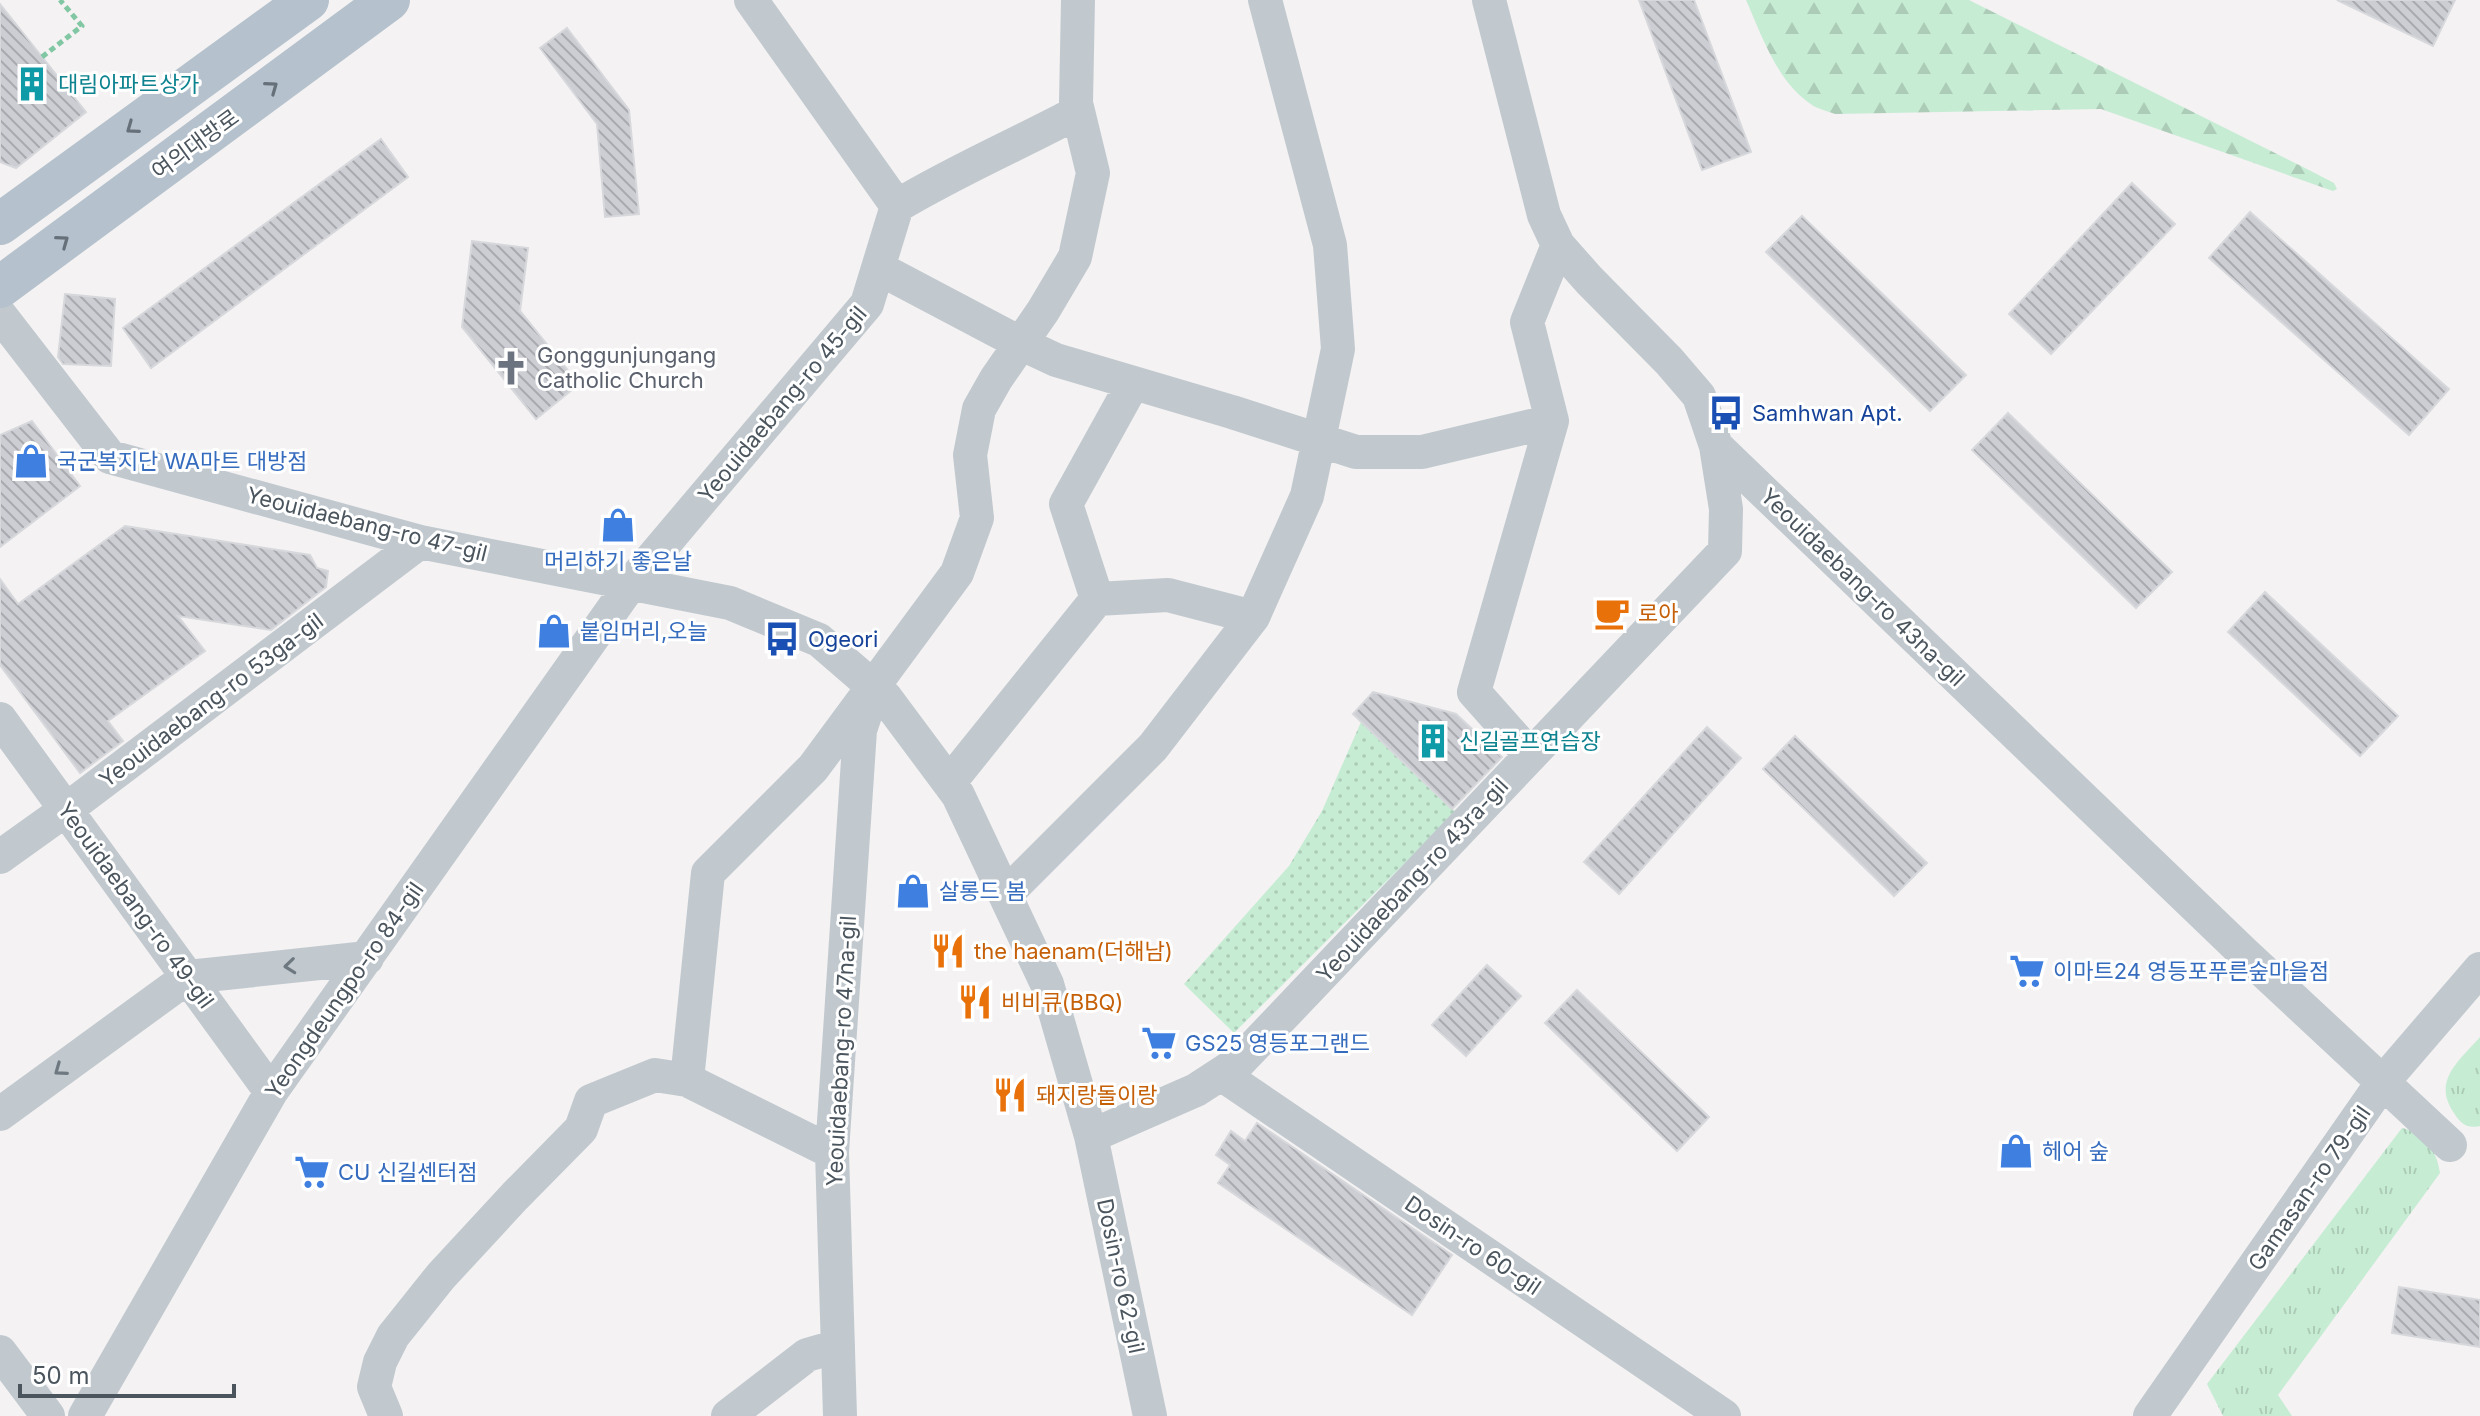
<svg xmlns="http://www.w3.org/2000/svg" width="2480" height="1416" viewBox="0 0 2480 1416" font-family="Inter,'Noto Sans KR',sans-serif">
<style>
.grass{fill:url(#grass-dots)}
.forest{fill:url(#forest-firs)}
.park{fill:url(#park-tufts)}
.building{fill:url(#building-back-hatch);stroke:#d7d8dc;stroke-width:2}
.lines{fill:none;stroke-linecap:round;stroke-linejoin:round}
.path{stroke:#81c7a3;stroke-width:5;stroke-dasharray:6 4;stroke-linecap:butt}
.minor{stroke:#c1c9cf;stroke-width:34}
.major{stroke:#b5c2cd;stroke-width:42}
.oneway{stroke:#66707a}
.oneway2{stroke:#6e7880}
.labels{text-anchor:middle;dominant-baseline:central;stroke-width:6;stroke-linejoin:round;paint-order:stroke}
.culture-label{font-size:22px;fill:#0d838f;stroke:#fff;text-anchor:start}
.street-label{font-size:22px;fill:#4b555e;stroke:#fff}
.worship-label{font-size:22px;fill:#5b616d;stroke:#fff;text-anchor:start}
.transit-label{font-size:22px;fill:#164399;stroke:#fff;text-anchor:start}
.shop-label{font-size:22px;fill:#366cbe;stroke:#fff;text-anchor:start}
.food-label{font-size:22px;fill:#c56008;stroke:#fff;text-anchor:start}
</style>
<defs>
<pattern id="grass-dots" width="8" height="8" patternUnits="userSpaceOnUse" patternTransform="scale(2)"><rect width="8" height="8" fill="#c6ecd4"/><path d="M2 2h.1M6 6h.1" fill="none" stroke="#acccb8" stroke-width="1.8" stroke-linecap="round"/></pattern>
<pattern id="forest-firs" width="22" height="20" patternUnits="userSpaceOnUse" patternTransform="scale(2)"><rect width="22" height="20" fill="#c6ecd4"/><path d="M5 1l3.5 6h-7zM16 11l3.5 6h-7z" fill="#acccb8"/></pattern>
<pattern id="park-tufts" width="24" height="20" patternUnits="userSpaceOnUse" patternTransform="scale(2)"><rect width="24" height="20" fill="#c6ecd4"/><path d="M3 7l-1-3M5 7V3M7 7l1-3M15 17l-1-3M17 17v-4M19 17l1-3" fill="none" stroke="#acccb8"/></pattern>
<pattern id="building-back-hatch" width="6" height="6" patternUnits="userSpaceOnUse" patternTransform="scale(2)"><rect width="6" height="6" fill="#ccced4"/><path d="M-1 5l2 2M0 0l6 6M5-1l2 2" fill="none" stroke="#a8aaaf"/></pattern>
</defs>
<rect width="100%" height="100%" fill="#f4f2f2"/>
<path class="grass" d="M1361,722L1456,812L1234,1033L1184,984L1289,866L1322,811Z"/>
<path class="forest" d="M1746,0H1969L2305,168L2334,183L2337,189L2333,191L2101,109L1835,114C1828,111 1818,109 1812,105C1777,82 1762,36 1746,0Z"/>
<path class="park" d="M2480,1037V1126C2467,1129 2461,1124 2454,1113C2432,1081 2458,1062 2480,1037Z
M2402,1128C2425,1133 2437,1151 2440,1173L2278,1395L2292,1416H2223L2207,1384Z"/>
<path class="building" d="M1639,0H1694L1751,152L1702,170Z
M2337,0H2455L2433,46Z
M0,4L86,112L16,168L0,162Z
M567,28L629,110L639,214L605,217L597,124L540,48Z
M381,139L408,177L151,368L123,328Z
M2132,183L2175,224L2051,354L2009,314Z
M2250,212L2449,389L2409,435L2209,258Z
M1802,216L1966,375L1930,411L1766,252Z
M472,241L528,248L520,311L579,384L536,419L462,327Z
M65,294L115,299L111,366L63,364L58,357Z
M2008,413L2172,572L2136,608L1972,450Z
M32,421L80,486L0,547V435Z
M125,526L310,555L317,568L328,571L326,587L271,630L178,616L205,651L108,721L123,741L80,773L0,665V579L18,604Z
M2265,592L2398,716L2360,756L2228,632Z
M1373,692L1456,714L1502,757L1452,809L1353,714Z
M1707,727L1741,758L1619,894L1584,862Z
M1795,736L1927,863L1894,896L1763,769Z
M1487,965L1521,996L1466,1056L1432,1025Z
M1577,990L1709,1117L1677,1151L1545,1023Z
M1257,1123L1452,1255L1412,1315L1218,1183L1230,1165L1216,1155L1231,1131L1245,1141Z
M2399,1287L2480,1300V1347L2392,1333Z"/>
<g class="lines">
<path class="path" d="M42,57L82,26L60,0"/>
<path class="minor" d="M1489,0L1544,215L1558,245L1589,280L1669,361L1699,396L1716,446L2245,954L2450,1145
M897,206C955,171 1018,144 1078,112
M878,268L1020,343L1056,360L1232,412L1356,452H1422L1552,421
M0,315L110,457L420,542L730,603L819,640L885,697L958,795L1047,984L1091,1136L1150,1416
M1097,599L1066,504L1133,383
M1097,599L1168,595L1253,617
M0,719L271,1092
M1530,755L1474,692L1552,421L1527,322L1558,245
M949,783L1097,599
M0,857L67,809L420,542
M1005,895L1153,747L1253,617L1307,496L1338,349L1330,245L1265,0
M1221,1074L1724,1416
M687,1080L708,873L813,768L957,573L977,518L970,455L979,409L996,379L1043,311L1075,257L1093,173L1076,103L1078,0
M0,1114L188,977L367,958
M1091,1136L1196,1090L1239,1062L1725,551L1726,509L1716,446
M0,1352L48,1416
M85,1416L271,1092L632,582L867,304L897,206L751,0
M386,1416L374,1387L380,1362L393,1336L441,1276L515,1196L581,1129L591,1101L655,1075L687,1080L832,1152
M728,1416L807,1355L838,1346
M840,1416L832,1152L860,730L869,703
M2150,1416L2382,1083L2480,969"/>
<path class="major" d="M0,224L308,0
M0,287L389,0"/>
</g>
<defs><path id="oneway-chevron" d="M-2-3.5L2.5 0L-2 3.5" fill="none" stroke-width="1.6" stroke-linecap="round" stroke-linejoin="round" transform="scale(2)"/></defs>
<g class="oneway">
<use href="#oneway-chevron" transform="translate(272 87) rotate(-36)"/>
<use href="#oneway-chevron" transform="translate(132 128) rotate(144)"/>
<use href="#oneway-chevron" transform="translate(63 241) rotate(-36)"/>
</g>
<g class="oneway2">
<use href="#oneway-chevron" transform="translate(290 966) rotate(174)"/>
<use href="#oneway-chevron" transform="translate(60 1070) rotate(144)"/>
</g>
<defs>
<g id="building-bare" transform="scale(2.76)"><path d="M-4-6H4V6H1V3H-1V6H-4ZM-2.5-4.3h1.7v1.8h-1.7ZM.8-4.3h1.7v1.8H.8ZM-2.5-1h1.7V.8h-1.7ZM.8-1h1.7V.8H.8Z" fill="#0f9aa8" stroke="#fff" stroke-width="2.5" paint-order="stroke"/></g>
<g id="church-bare" transform="scale(2.76)"><path d="M-1.2-6h2.4v3.5h3.3v2.4h-3.3V6h-2.4V-.1h-3.3v-2.4h3.3Z" fill="#6b7280" stroke="#fff" stroke-width="2.5" paint-order="stroke"/></g>
<g id="bus-bare" transform="scale(2.76)"><path d="M-5-6H5V4H4V6H2V4H-2V6H-4V4H-5ZM-3.5-4V0h7V-4ZM-3.5 1.2v1.5H-2V1.2ZM2 1.2v1.5H3.5V1.2Z" fill="#1a4fb4" stroke="#fff" stroke-width="2.5" paint-order="stroke"/></g>
<g id="shop-bare" transform="scale(2.76)"><path d="M-5-2.5h2.3a2.7 3.5 0 0 1 5.4 0H5L5.5 6h-11ZM-1.5-2.5h3a1.5 2.3 0 0 0-3 0Z" fill="#3f7fe0" stroke="#fff" stroke-width="2.5" paint-order="stroke"/></g>
<g id="cafe-bare" transform="scale(2.76)"><path d="M-5.5-4.5H6V0H3Q3 3.5 0 3.5H-2.5Q-5.5 3.5-5.5 0ZM3-3.2v2h1.7v-2ZM-6 4.5H4V6H-6Z" fill="#e8710a" stroke="#fff" stroke-width="2.5" paint-order="stroke"/></g>
<g id="restaurant-bare" transform="scale(2.76)"><path d="M-5-6h1v4h1v-4h1v4h1v-4h1v5L-1.5 .5V6h-2V.5L-5-1ZM5-6V6H3V1.5H1.5Q1.5-4 5-6Z" fill="#e8710a" stroke="#fff" stroke-width="2.5" paint-order="stroke"/></g>
<g id="supermarket-bare" transform="scale(2.76)"><path d="M-6-5.5h2.5l.6 2H6L4.5 2H-2.5L-4.4-4H-6ZM-1.5 3.2a1.3 1.3 0 1 0 .1 0ZM3 3.2a1.3 1.3 0 1 0 .1 0Z" fill="#3f7fe0" stroke="#fff" stroke-width="2.5" paint-order="stroke"/></g>
</defs>
<g fill-rule="evenodd">
<use href="#building-bare" x="32" y="84"/>
<use href="#church-bare" x="511" y="368"/>
<use href="#bus-bare" x="1726" y="413"/>
<use href="#shop-bare" x="31" y="461"/>
<use href="#shop-bare" x="618" y="525"/>
<use href="#cafe-bare" x="1612" y="613"/>
<use href="#shop-bare" x="554" y="631"/>
<use href="#bus-bare" x="782" y="639"/>
<use href="#building-bare" x="1433" y="741"/>
<use href="#shop-bare" x="913" y="891"/>
<use href="#restaurant-bare" x="948" y="951"/>
<use href="#supermarket-bare" x="2027" y="971"/>
<use href="#restaurant-bare" x="975" y="1002"/>
<use href="#supermarket-bare" x="1159" y="1043"/>
<use href="#restaurant-bare" x="1010" y="1095"/>
<use href="#shop-bare" x="2016" y="1151"/>
<use href="#supermarket-bare" x="312" y="1172"/>
</g>
<g class="labels">
<g class="culture-label">
<text x="58" y="84">대림아파트상가</text>
<text x="1459" y="741">신길골프연습장</text>
</g>
<g class="street-label">
<text transform="translate(195 144) rotate(-36)">여의대방로</text>
<text transform="translate(782 404) rotate(-50)">Yeouidaebang-ro 45-gil</text>
<text transform="translate(367 524) rotate(14)">Yeouidaebang-ro 47-gil</text>
<text transform="translate(1863 587) rotate(44)">Yeouidaebang-ro 43na-gil</text>
<text transform="translate(211 700) rotate(-37)">Yeouidaebang-ro 53ga-gil</text>
<text transform="translate(1412 880) rotate(-47)">Yeouidaebang-ro 43ra-gil</text>
<text transform="translate(136 905) rotate(54)">Yeouidaebang-ro 49-gil</text>
<text transform="translate(344 990) rotate(-55)">Yeongdeungpo-ro 84-gil</text>
<text transform="translate(841 1051) rotate(-87)">Yeouidaebang-ro 47na-gil</text>
<text transform="translate(2309 1188) rotate(-55)">Gamasan-ro 79-gil</text>
<text transform="translate(1473 1245) rotate(34)">Dosin-ro 60-gil</text>
<text transform="translate(1121 1276) rotate(78)">Dosin-ro 62-gil</text>
</g>
<g class="worship-label">
<text x="537" y="355">Gonggunjungang<tspan x="537" dy="25">Catholic Church</tspan></text>
</g>
<g class="transit-label">
<text x="1752" y="413">Samhwan Apt.</text>
<text x="808" y="639">Ogeori</text>
</g>
<g class="shop-label">
<text x="57" y="461">국군복지단 WA마트 대방점</text>
<text x="618" y="561" text-anchor="middle">머리하기 좋은날</text>
<text x="580" y="631">붙임머리,오늘</text>
<text x="939" y="891">살롱드 봄</text>
<text x="2053" y="971">이마트24 영등포푸른숲마을점</text>
<text x="1185" y="1043">GS25 영등포그랜드</text>
<text x="2042" y="1151">헤어 숲</text>
<text x="338" y="1172">CU 신길센터점</text>
</g>
<g class="food-label">
<text x="1638" y="613">로아</text>
<text x="974" y="951">the haenam(더해남)</text>
<text x="1001" y="1002">비비큐(BBQ)</text>
<text x="1036" y="1095">돼지랑돌이랑</text>
</g>
</g>
<path d="M20 1384v12h214v-12" fill="none" stroke="#4b555e" stroke-width="4"/>
<text x="32" y="1384" font-size="24" fill="#4b555e" stroke="#ffffff" stroke-width="6" paint-order="stroke">50 m</text>
</svg>
